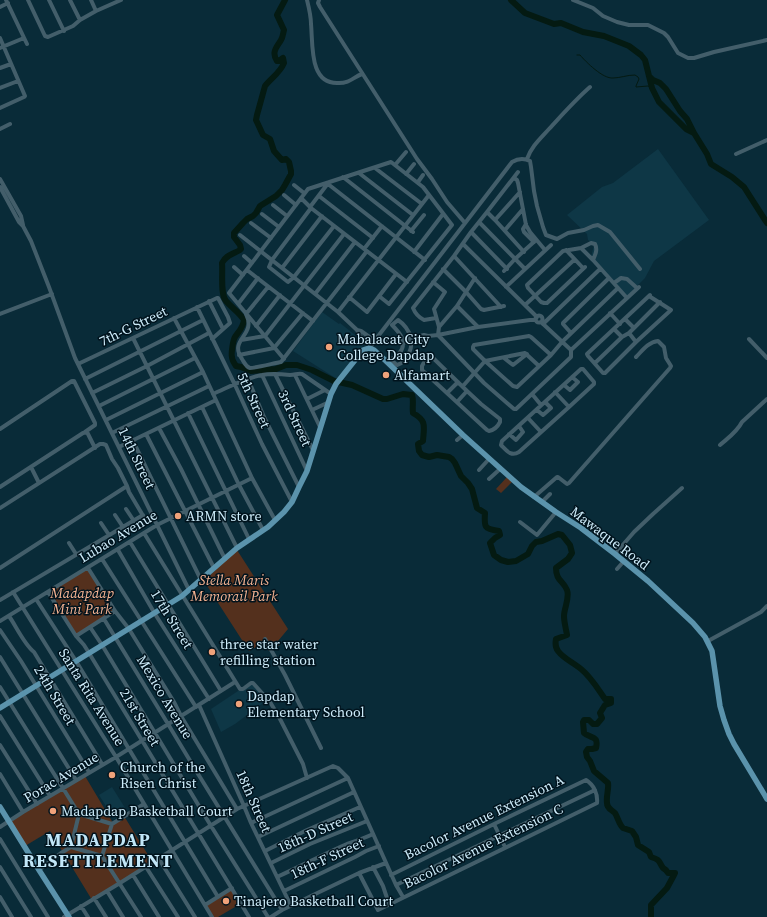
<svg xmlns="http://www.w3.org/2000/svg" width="767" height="917" viewBox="0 0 767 917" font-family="'Source Serif 4',serif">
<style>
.built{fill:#0e3746}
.green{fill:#54301d}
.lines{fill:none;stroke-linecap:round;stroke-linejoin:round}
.stream{stroke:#041a12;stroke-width:1}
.river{stroke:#041a12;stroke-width:6}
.minor{stroke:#435e6a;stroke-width:4}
.major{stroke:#5b93ac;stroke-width:5.5}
.poi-dot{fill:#f0a27a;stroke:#00131d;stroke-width:1.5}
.labels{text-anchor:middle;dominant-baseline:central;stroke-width:3;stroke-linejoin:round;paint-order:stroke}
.street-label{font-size:14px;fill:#cdecfa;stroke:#00131d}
.poi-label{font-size:14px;fill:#cdecfa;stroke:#00131d;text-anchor:start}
.park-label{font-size:14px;font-style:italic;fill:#f6b493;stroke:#00131d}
.district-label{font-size:18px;font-weight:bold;letter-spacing:1px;fill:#c2e7f8;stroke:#00131d}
</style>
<rect width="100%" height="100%" fill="#092b38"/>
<path class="built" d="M658,149L709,220L654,261L645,278L626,297L591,257L594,245L588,240L587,234L567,215L602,187L613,183Z
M322,312L339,324L340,323L365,343L337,379L293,351Z
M252,683L267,700L235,724L221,732L211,709L238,691H241Z
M112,787L127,811L114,819L99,795Z"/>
<path class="green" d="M507,477L512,482L501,493L496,489Z
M237,550L288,629L278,641L280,645L269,651L264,643L249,651L204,581Z
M88,568L115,611L76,636L49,592Z
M85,776L113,823L124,816L153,863L92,900L50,831L25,846L10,821Z
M232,890L240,904L218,917H213L206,906Z"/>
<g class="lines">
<path class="stream" d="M577,55H580C586,62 603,79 613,78C620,78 627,75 635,75L638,77L639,79L636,86V87L648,86L652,88"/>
<path class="river" d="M285,0L277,15L284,30C283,33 283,37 281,40C277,47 271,52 277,61H279L283,58L284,63C280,73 271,78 265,86L257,115L256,120L263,135L270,139L274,151L282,160L286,159L289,162L291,171V174L285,185L282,190L276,196L260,206L256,213L253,216L247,219L243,223L234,233V237L240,245L241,249L240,250C233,254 226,255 222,263C223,273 220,294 226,301C232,308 239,312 244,320C243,328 239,331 235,337C233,340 231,354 232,357C232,360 234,363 236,366L241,367L251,371L276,369L286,365H297L312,370L334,381L352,385L383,399H387L403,394L412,395C414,401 412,406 413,413C427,421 424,426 423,441L418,444L419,451L422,455L429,457L437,455L449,457L452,459L455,463L461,476L468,483L472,489L477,508L485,513C484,527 484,529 499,531L500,535L495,538L490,543L494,555L501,560L508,562L516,561L528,554L532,546L536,542L542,541L558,534L562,535L570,545L572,553L568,559L556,568C556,581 563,580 567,590C570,598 564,608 564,616C564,622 566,629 567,635L556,639C555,644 555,647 558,651C564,659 574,663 581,669C591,677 598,689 605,699H611V703L605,705L600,713L602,718L597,724H593L589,720H584L583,722L584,733C591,739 599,735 596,748L592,749H588L586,752L587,757L590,761L594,771L608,783C609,789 606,796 607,803C607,809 611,809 615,813C618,818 619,824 623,828L632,831L636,837L638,845L649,852L651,857C661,860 658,861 663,868C665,869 667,871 668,873H675L674,875L667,888L651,905V917
M511,0L525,13L554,24L561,23L583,32L604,36L629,46L641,55L645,60L652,88L659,102L686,129L694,133L707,154L711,164L732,177L744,187L767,223
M649,76L653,80L660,83L666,89L680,111L687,119L694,133"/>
<path class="minor" d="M6,0L27,44
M28,0L45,36L48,37L73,26L80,20L96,11L121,0
M49,0L64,31
M70,0L80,20
M91,0L96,11
M307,0C309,8 311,16 311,24C313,45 309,85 339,83C341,83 344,83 346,82C351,81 356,76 362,74
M319,0L318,3L320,7L417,159L432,179L447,202L465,223
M573,0L593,8L603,16L617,22L629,25H648L664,33L668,37L678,53L688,58H694L714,52L767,40
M0,7L8,3
M0,38L25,96L24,97L0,108
M0,48L24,38
M0,68L11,64
M0,88L18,81
M0,129L10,124
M736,154L767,140
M527,159C531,147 540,139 549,129C562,115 575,100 590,87
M395,165L406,152
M375,168L422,204
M359,173L413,215
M406,174L414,164
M343,177L413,232
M514,178L517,180L518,183L526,225L530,232L545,250
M0,179L21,216L23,225
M418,182L423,175
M328,184L425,260
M294,185L304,193
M0,187L19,222L23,226L31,241L49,287L75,358L189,590
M284,195L296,205
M319,196L373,238
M301,198L311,208L407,282
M273,205L287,216
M310,207L329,182
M311,208L272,260L269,267L288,282L294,277L334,226
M487,212L495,220L524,252
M262,214L279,227
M495,220L520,192
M479,222L525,269
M251,223L271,238
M526,224L523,229L524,232L534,242
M505,230L523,209
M411,231L424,215
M471,232L507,269
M240,235L338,312L357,330L361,331L375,341L402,339
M463,244L537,317
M581,248L593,260L627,298
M364,249L382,226
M566,250L583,268
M414,252L443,214
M244,256L252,263
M454,256L501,307
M234,267L243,275
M585,267L547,303H544L541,302L528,288L527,285L563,251L581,248L591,243L595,244C598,250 595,255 593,260
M282,268L322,216
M443,269L466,292L481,309L484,310L504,306
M247,270L313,321
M504,271L515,259L536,240
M433,282L445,292L434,309L439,327L438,335L484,383L514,409H516L571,357V350L541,322
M614,283L621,278L627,279L637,288
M268,287L246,314C257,336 228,339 242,359C244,362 246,367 250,368C255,368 275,363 281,362L367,251
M506,287L551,245
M315,294L355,242
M649,296L671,310L636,342L605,373H603L588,356L587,354L650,295
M349,297L367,312L396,274
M209,301L223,329
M238,304L258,278
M525,305L574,260
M457,306L478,327
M197,307L235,385L262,444L292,502
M338,312L429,195
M610,313L620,324
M0,314L52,294
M535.5 319a3.5 3.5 0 1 1 7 0a3.5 3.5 0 1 1-7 0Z
M174,318L203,372L252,478L275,520
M436,318L424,320C420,318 415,313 413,308L454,256L471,232L487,212L518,172
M625,319L634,328
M543,324L600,269
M256,326L280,295
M439,327L457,306L475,278
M614,329L622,337
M357,330L360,336L372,345
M571,333L563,324V323L609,278
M629,333L636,342
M133,338L237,548
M749,339L767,358
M241,340L265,336L344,234
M402,340L424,335L428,336L438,335L478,327L530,320H536
M403,342C412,343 423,344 428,336
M369,348L512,162C517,159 524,158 530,161L531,167L534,191L537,206L543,227L546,235L557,239L568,233L584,230L593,226L598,225L610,232L640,269
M571,350L639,287
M239,355L274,348L303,313
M551,355L531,337L529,336L474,345L473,347V349L485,361L513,386L517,387L551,355L562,342L618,288
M504,358L513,365L527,354
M284,359L229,293L308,189L391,162L423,187L452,225L389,304L379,296
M386,361C397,358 406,350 402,338C400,333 396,329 392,325L398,320C404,324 409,331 411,338C413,349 407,362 397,365L391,360
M595,363L622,337L629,333L660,302
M78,364L217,298H218L228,317L230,323L212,339
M581,369H583L594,382V384L569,407L519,452C511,457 507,451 501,445L502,441Z
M275,374L313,450
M262,375L307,471
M295,375L320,427
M85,379L203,320
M248,379L264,417L299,487
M564,385L570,390L578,382L572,377
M463,386L485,361L525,353L539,366
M555,392L569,407
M92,393L147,366L209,333
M447,393L458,382
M213,394C229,387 245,378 262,375C272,373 281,374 290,375C295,375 298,373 302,374L331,394
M532,394L541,405
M307,399L325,390
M457,402L467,391L430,355H428L422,366V370L487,430L489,431C494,430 498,426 500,422V419L481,404L467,391
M99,406L195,358
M202,407L239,485L263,530
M312,410L327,403
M537,410L543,415L551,408L545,402
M188,413L249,539
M528,418L541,432
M106,420L203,372
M159,428L181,469L225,559
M0,429L72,381H74L95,423V425L85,432
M112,433L209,386
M146,434L214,568
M509,434L516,440L523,432L519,426
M457,440L463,435
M133,441L201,580
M720,445C728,438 737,432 742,422L767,399
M119,447L216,400
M31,467L39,483
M479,470L489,459
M489,479L500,469
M0,487L83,433L87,432L95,448
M534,497L557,477H558L567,484L569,483L670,368L671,366L666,358L664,347L658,341C648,342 642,351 636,357
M542,502L550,494
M0,508L100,444H103L106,445L112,459L118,468L127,486
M126,509L134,521
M115,515L123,527
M520,522L537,535L556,512
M101,523L109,535
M144,533L240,689H243L251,683H253L270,702L279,717L303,764L307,778
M130,542L221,691
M69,543L76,554
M118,550L155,614L209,699
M615,554L634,532L653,514L682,488
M102,559L196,707
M0,568L127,486L129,492L145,519H148L153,516
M88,568L115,611L129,629L174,702L181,716L237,809
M617,569L624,561
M13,592L116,757L212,917
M48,592L76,636L84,645L89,653L249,917
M36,599L76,661L218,897
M0,600L143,515
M9,616C16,626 24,644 34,652L102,764
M104,619L168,724L195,769L282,910
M0,621L157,525L252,478
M90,627L102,645L211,826L268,917
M0,630L21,661L89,772
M76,636L115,611
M265,639L285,675L321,748
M708,641L761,612L767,606
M0,657L76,780
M0,687L79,814L112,824L102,856
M199,705L244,806L251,823L291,906
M0,716L50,796
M0,745L37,804
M0,774L23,812
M79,814L71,847L102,856L141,917
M251,823L348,778
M112,824L144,804
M494,824L505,847
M0,827L23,812L116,757L235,682
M258,837L354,792
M0,839L48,917
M265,851L307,830L360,807
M159,859L195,917
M271,863L310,844L367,821
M0,867L31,917
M146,867L178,917
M373,867L383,886L389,904
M39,870L61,853L71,847
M359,873L378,910L597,803C598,794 594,785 586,780L494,824L391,875
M133,875L159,917
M277,877C301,866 324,854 347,844C356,841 365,838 373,834
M396,885L595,790
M107,891L123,917
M284,891L355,857L366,851L379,846
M0,897L12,917
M94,898L106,917
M205,905L232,888
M81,906L88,917
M64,917L120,883L237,809L333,766L338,768L348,778L396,885L403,897
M271,917L282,910L359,873L386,863"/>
<path class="major" d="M0,708L182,596L237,548L268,527L284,512L292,502L299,487L307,471L331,394L336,384L363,350L369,348L374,350L386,361L463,435L521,487L556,512L581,528L615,554L648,581L693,623L705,637L712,651L720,706L724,720L729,734L734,744L767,799
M0,807L39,870L69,917"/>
</g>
<g class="poi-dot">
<circle cx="329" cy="347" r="4"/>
<circle cx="386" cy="375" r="4"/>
<circle cx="178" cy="516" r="4"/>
<circle cx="212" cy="652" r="4"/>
<circle cx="239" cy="704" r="4"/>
<circle cx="112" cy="775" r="4"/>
<circle cx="53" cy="811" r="4"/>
<circle cx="226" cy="901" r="4"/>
</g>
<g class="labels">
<g class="street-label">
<text transform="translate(133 326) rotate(-26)">7th-G Street</text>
<text transform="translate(254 400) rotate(65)">5th Street</text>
<text transform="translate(295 418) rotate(65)">3rd Street</text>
<text transform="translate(137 458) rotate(64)">14th Street</text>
<text transform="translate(118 536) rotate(-31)">Lubao Avenue</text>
<text transform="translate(610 538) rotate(37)">Mawaque Road</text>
<text transform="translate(172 619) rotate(58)">17th Street</text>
<text transform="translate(55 695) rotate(59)">24th Street</text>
<text transform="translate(92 697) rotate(58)">Santa Rita Avenue</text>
<text transform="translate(165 697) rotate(59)">Mexico Avenue</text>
<text transform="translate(140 717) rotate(59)">21st Street</text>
<text transform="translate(61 777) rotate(-31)">Porac Avenue</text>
<text transform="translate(254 801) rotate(66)">18th Street</text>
<text transform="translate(484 817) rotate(-26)">Bacolor Avenue Extension A</text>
<text transform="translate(315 832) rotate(-24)">18th-D Street</text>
<text transform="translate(483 846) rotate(-26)">Bacolor Avenue Extension C</text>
<text transform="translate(327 858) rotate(-25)">18th-F Street</text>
</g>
<g class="poi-label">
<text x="337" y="339">Mabalacat City<tspan x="337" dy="16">College Dapdap</tspan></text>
<text x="394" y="375">Alfamart</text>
<text x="186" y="516">ARMN store</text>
<text x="220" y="644">three star water<tspan x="220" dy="16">refilling station</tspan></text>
<text x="247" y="696">Dapdap<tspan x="247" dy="16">Elementary School</tspan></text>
<text x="120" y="767">Church of the<tspan x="120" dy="16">Risen Christ</tspan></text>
<text x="61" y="811">Madapdap Basketball Court</text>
<text x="234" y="901">Tinajero Basketball Court</text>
</g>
<g class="park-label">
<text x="234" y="580">Stella Maris<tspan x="234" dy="16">Memorail Park</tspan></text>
<text x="82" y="593">Madapdap<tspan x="82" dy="16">Mini Park</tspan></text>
</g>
<g class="district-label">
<text x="98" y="839">MADAPDAP<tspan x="98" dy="21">RESETTLEMENT</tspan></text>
</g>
</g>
</svg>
